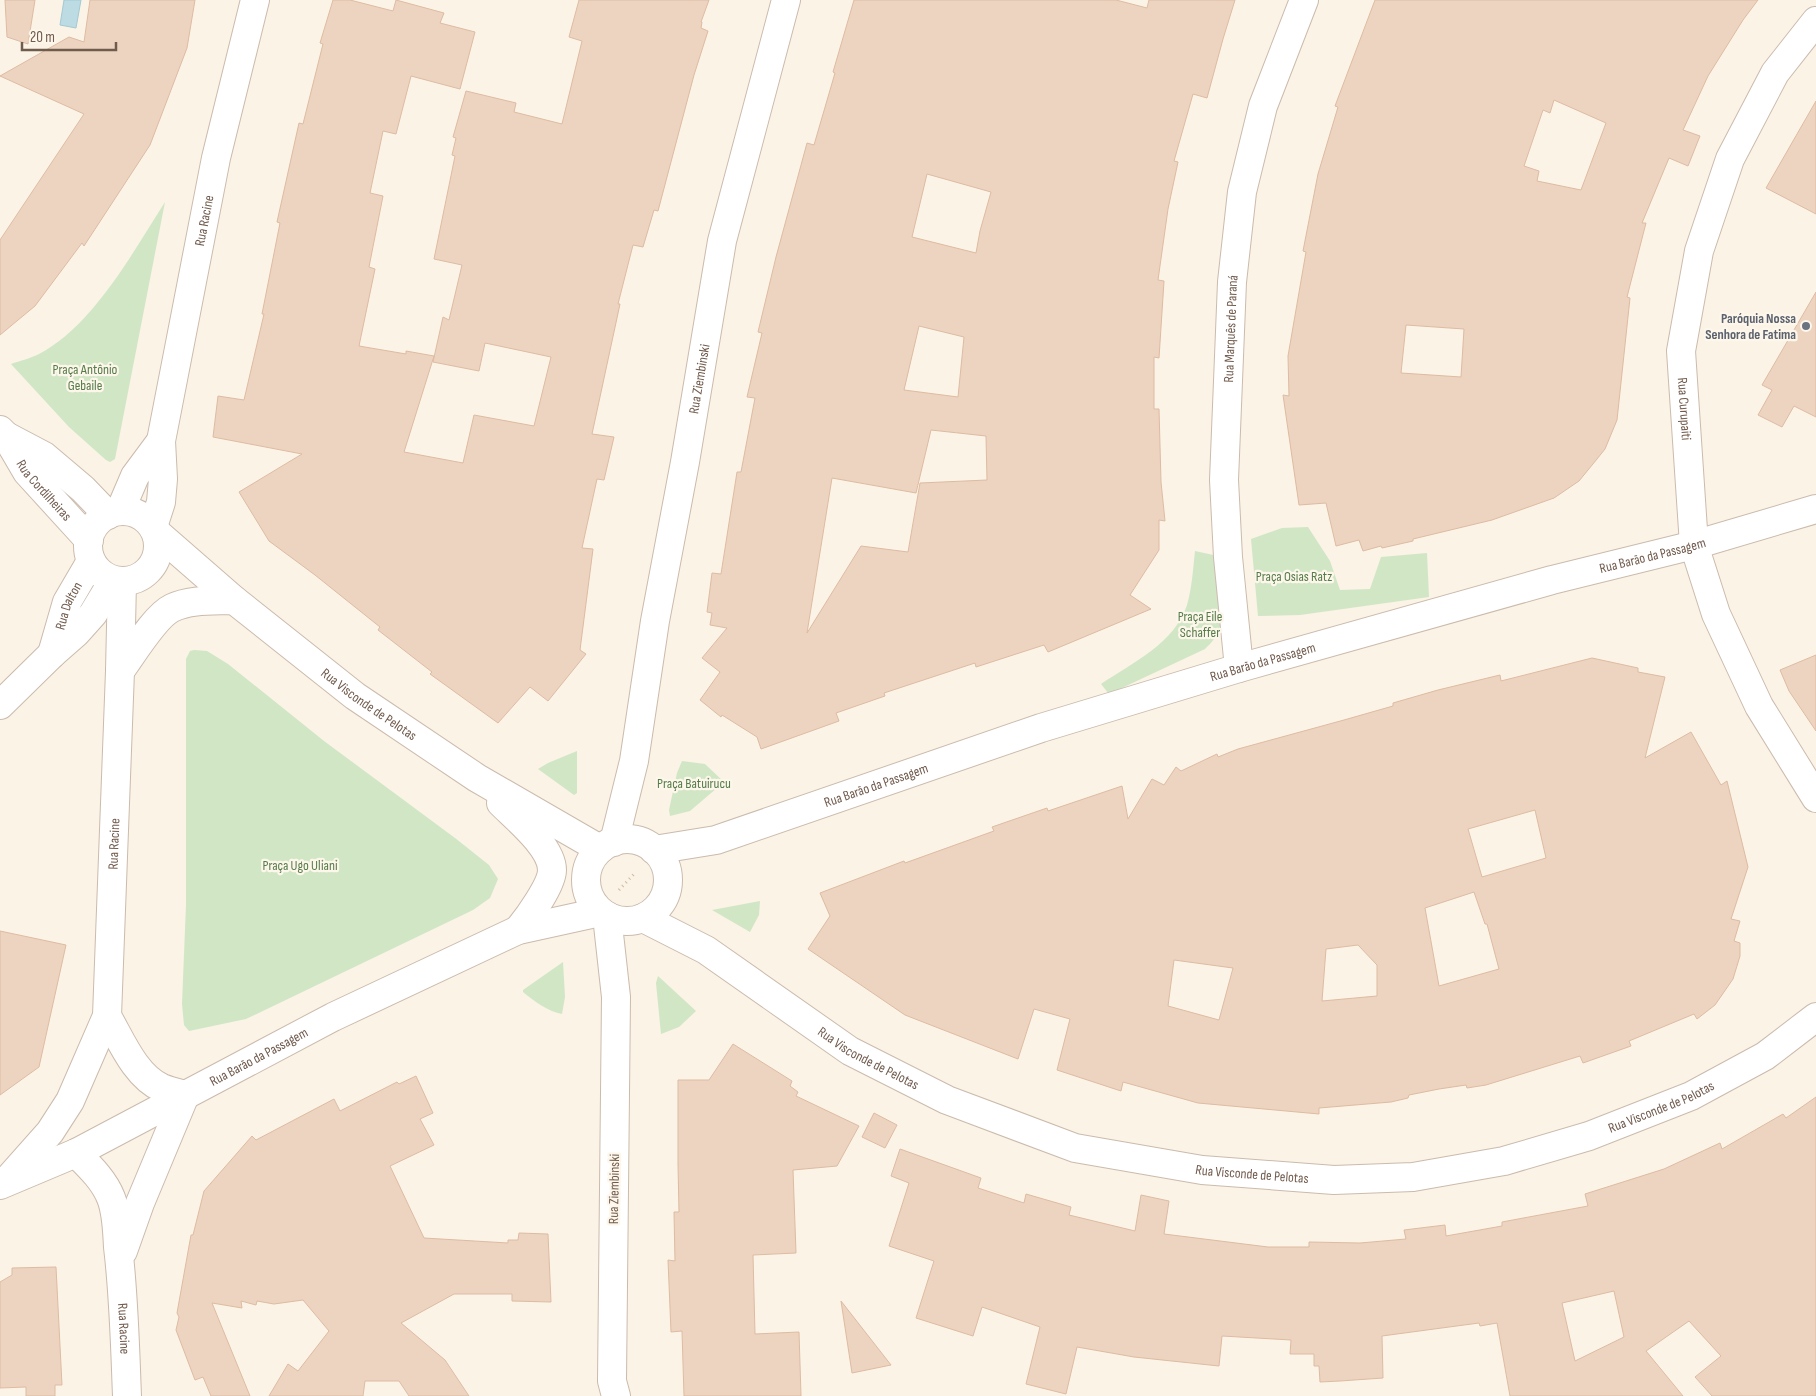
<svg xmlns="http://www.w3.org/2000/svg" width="1816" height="1396" viewBox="0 0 1816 1396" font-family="'Sofia Sans Condensed',sans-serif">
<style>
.green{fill:#d1e6c5}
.water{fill:#bcdbe2;stroke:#a3c9d3}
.building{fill:#edd4c0;stroke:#debba2;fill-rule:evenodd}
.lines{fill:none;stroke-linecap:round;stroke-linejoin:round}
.minor-casing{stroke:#cbbbad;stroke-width:30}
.path{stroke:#d2b7a3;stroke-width:3;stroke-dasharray:1 4;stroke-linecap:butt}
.minor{stroke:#fff;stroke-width:28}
.worship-dot{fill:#6b7280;stroke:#fdf7eb;stroke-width:2}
.labels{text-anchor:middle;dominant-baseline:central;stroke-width:4.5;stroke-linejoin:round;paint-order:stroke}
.street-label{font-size:14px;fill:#715b4d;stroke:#fdf7eb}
.worship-label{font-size:14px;font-weight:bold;fill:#5b616d;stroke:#fdf7eb;text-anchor:end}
.park-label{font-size:14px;fill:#557b49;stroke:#fdf7eb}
</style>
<rect width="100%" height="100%" fill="#faf3e6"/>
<path class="green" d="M165,202L115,459L110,462L106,460L69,427L11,364C20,361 31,358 39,354C93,326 133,252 165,202Z
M1308,527L1330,561L1340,590L1370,589L1381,557L1427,553L1429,597L1300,615L1258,616L1251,539L1282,528Z
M1195,551L1218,556C1219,575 1225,613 1219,630C1216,638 1211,643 1205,649L1109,694L1101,684C1132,663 1175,643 1187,605C1192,588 1193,569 1195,551Z
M194,650L207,651L228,664L324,741L455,838L489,865L498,879L490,898L473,910L246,1019L189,1031L184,1025L182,1004L186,905V659L190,651Z
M577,751V793L574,795L538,769L548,763Z
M682,761L705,764L724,782L690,811L670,816L669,810L677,773Z
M760,901L759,915L750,932L712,910Z
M563,962L565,997L562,1014C549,1012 534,1001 523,992V990Z
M658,976L696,1011L679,1027L661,1034L656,983Z"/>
<path class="water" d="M64,0H81L76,28L60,25Z"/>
<path class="building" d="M5,0H35L28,44L7,37Z
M90,0H195L187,48L150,145L84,246L82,243L35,306L0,335V240L84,114L0,76L69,37L84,42Z
M333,0H350L393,11L396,0L444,13L440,23L475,32L460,89L411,76L396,134L383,131L370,193L383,196L369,267L375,269L359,346L406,354V351L434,356L404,452L463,463L474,415L534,426L551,357L485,343L479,371L433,362L443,317L449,320L462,265L434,259L455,156L452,155L456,138L453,137L466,91L516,103L514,112L562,124L582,41L569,37L579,0H709L701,22H702L701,28L708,31L694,75L658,211L654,210L643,247L633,245L618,304H620L592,434L614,437L604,480L597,479L582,548L593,549L580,650L586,654L548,701L530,687L498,723L430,674L432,672L378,630L380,627L315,575L269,541L239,492L302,454L213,437L218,396L244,400L264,314H262L280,223L277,222L299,123L303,124L323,44L320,43Z
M854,0H1116L1147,8L1149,0H1235L1223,39L1207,98L1193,94L1174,161L1178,162L1168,209L1158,280L1164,281L1159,358L1154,357V409H1159L1161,482L1165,521L1159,520V550L1130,595L1151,609L1048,652L1044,645L976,667L975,663L884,693L885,696L836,713L839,721L761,749L757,737L722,715L721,717L700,700L720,672L702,658L727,628L710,625L712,613L707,612L712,573L721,574L737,472H741L755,398L747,397L762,333L758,332L776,257L807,143L814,145L835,73L833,72ZM927,174L991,192L980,231L976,253L912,237ZM919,326L964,337L958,397L904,390ZM931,430L986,436L987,480L920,483L908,552L861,546L807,633L832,478L916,493Z
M1375,0H1758L1743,20L1708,76L1683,130L1700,136L1688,166L1669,158L1642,223H1646L1627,297L1630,298L1617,420L1605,449L1597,459L1579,481L1554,498L1492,520L1413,539V541L1382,548L1381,546L1363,551L1359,540L1336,546L1326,503L1299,505L1283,395L1289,396L1288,356L1306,252L1303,251L1318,174L1338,107L1335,106ZM1554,100L1606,123L1581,190L1537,181L1539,171L1524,166L1543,110L1550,113ZM1406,325L1464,329L1461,377L1401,373Z
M1816,101V214L1766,188Z
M1816,292V417L1794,406L1782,427L1758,415L1772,390L1762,385Z
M1816,655V731L1789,691L1780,670Z
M1592,658L1638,668V672L1665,677L1645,758L1691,732L1721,785L1727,781L1748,867L1731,919L1740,921L1734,941L1740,943V956L1733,979L1715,1005L1697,1019L1694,1014L1629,1041L1631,1046L1583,1063L1580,1056L1486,1085L1467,1088L1466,1085L1439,1089L1409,1095L1408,1098L1391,1102L1319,1108V1114L1198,1103L1123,1082L1121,1091L1057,1070L1070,1019L1034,1009L1018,1059L905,1015L808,949L830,916L820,893L904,861L905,863L994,831L992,827L1047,808L1048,811L1122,786L1128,819L1152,779L1164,785L1176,767L1181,771L1217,754L1218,757L1238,749L1344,720L1393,706V703L1438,690L1500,675L1501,681ZM1535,810L1546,858L1482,877L1468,829ZM1474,892L1485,924H1487L1499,969L1439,986L1425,908ZM1358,945L1377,965V996L1322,1001L1326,949ZM1174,960L1233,968L1219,1020L1168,1006Z
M0,931L66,945L39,1067L0,1095Z
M733,1044L792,1081L790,1086L798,1092L796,1096L859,1126L837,1166L793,1170L796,1253L753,1255L755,1334L799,1332L801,1396H684L682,1331L671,1332L668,1260L675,1261L674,1212H679L678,1164V1080H709Z
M416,1076L433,1113L420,1119L434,1145L390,1166L424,1238L508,1243V1240H518L519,1233L548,1234L551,1302L512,1301V1294H454L401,1323L445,1360L469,1396H409L399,1381H365L363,1396H269L288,1364L298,1371L329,1331L303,1300L274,1304L257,1301L256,1305L241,1301L242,1308L212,1303L250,1396H211L203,1377L195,1380L176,1330L179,1317L177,1313L191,1235H193L204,1191L252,1136L256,1140L334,1099L340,1111L397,1082L399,1084Z
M1816,1097V1396H1712L1695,1377L1721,1356L1689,1321L1646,1351L1683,1396H1510L1497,1323L1480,1326L1479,1323L1382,1336L1383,1378L1340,1381L1320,1382L1319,1366H1314V1354H1290L1291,1340L1222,1336L1219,1366L1134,1357L1077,1347L1066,1394L1026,1384L1040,1327L982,1307L973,1336L916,1318L934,1261L889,1246L909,1183L891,1176L900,1149L981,1178L978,1188L1024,1203L1026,1194L1071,1207L1069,1215L1135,1231L1141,1195L1169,1201L1164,1234L1268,1247H1309V1242L1360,1243L1406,1239L1404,1230L1445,1225L1446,1236L1502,1226V1222L1588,1206L1585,1194L1664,1169L1720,1143L1722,1149L1783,1114L1786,1118ZM1614,1291L1624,1337L1575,1361L1562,1303Z
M874,1113L897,1125L885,1148L862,1137Z
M56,1267L62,1385H55V1396H26V1387L0,1388V1282L12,1275V1268Z
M841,1301L891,1365L852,1373Z"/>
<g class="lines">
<g class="minor-casing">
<g id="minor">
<path id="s1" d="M1816,21L1775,73L1730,159L1699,251L1681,351L1694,545L1716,614L1759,706L1816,798"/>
<path id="s2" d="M0,430L6,436L27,472L89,540"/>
<path d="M6,436L44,456L83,489L108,515"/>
<path d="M120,511L135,476L161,441"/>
<circle cx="123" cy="546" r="35"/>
<path id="s3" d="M153,527L161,502L163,479L161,441L216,158L255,0"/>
<path id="s4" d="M156,532L234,600L355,696L477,778L600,849"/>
<path id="s5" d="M52,654L67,602L91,561"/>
<path id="s6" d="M1239,668L1228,557L1224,480L1232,282L1242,192L1263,106L1304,0"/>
<path d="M120,671C132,655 155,616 172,608C191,599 214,601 234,600"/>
<path d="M0,705L52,654L76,633L93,614L113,581"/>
<path d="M501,803C516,818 552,847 552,870C552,885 528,918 518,930"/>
<circle cx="627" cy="880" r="41"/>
<path id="s7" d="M614,842L634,761L655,621L685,462L722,241L786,0"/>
<path id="s8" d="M654,850L716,840L1041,728L1239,668L1552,580L1694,545L1816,509"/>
<path d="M607,916L616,997L612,1381L616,1396"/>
<path id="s9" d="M643,918L706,950L850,1051L947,1100L1075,1148L1202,1170L1334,1180L1413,1177L1504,1161L1589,1136L1691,1096L1765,1056L1816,1017"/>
<path d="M107,1016C121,1040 135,1076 162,1088C170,1091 178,1093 185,1095"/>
<path id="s10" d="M76,1153C89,1166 104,1180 111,1198C117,1213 117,1231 118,1247C124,1296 125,1346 127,1396"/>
<path id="s11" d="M10,1177L50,1132L70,1101L107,1016L120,671L122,582"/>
<path id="s12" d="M0,1185L76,1153L333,1017L518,930L600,912"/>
<path d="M123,1251L140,1203L185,1095"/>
</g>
</g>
<path class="path" d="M619,890L635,873"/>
<use href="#minor" class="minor"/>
</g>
<circle class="worship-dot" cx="1806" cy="326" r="5"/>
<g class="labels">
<g class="street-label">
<text stroke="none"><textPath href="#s3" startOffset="312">Rua Racine</textPath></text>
<text stroke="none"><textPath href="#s6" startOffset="340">Rua Marquês de Paraná</textPath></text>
<text stroke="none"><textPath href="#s7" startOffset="471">Rua Ziembinski</textPath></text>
<text stroke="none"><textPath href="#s1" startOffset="420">Rua Curupaiti</textPath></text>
<text stroke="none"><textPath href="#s2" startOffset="75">Rua Cordilheiras</textPath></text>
<text stroke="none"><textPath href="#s8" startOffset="1042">Rua Barão da Passagem</textPath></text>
<text stroke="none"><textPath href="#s5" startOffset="51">Rua Dalton</textPath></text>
<text stroke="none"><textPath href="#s8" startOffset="638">Rua Barão da Passagem</textPath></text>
<text stroke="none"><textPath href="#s4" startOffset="274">Rua Visconde de Pelotas</textPath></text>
<text stroke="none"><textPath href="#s8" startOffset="232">Rua Barão da Passagem</textPath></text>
<text stroke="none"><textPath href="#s11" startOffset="362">Rua Racine</textPath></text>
<text stroke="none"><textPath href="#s12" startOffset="289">Rua Barão da Passagem</textPath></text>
<text stroke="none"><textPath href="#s9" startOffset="266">Rua Visconde de Pelotas</textPath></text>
<text stroke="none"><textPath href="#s9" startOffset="1091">Rua Visconde de Pelotas</textPath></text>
<text stroke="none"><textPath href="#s9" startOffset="671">Rua Visconde de Pelotas</textPath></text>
<text transform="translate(614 1189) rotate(-89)">Rua Ziembinski</text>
<text stroke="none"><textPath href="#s10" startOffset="189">Rua Racine</textPath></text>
</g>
<g class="worship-label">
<text x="1796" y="318">Paróquia Nossa<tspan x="1796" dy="16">Senhora de Fatima</tspan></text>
</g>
<g class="park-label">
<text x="85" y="369">Praça Antônio<tspan x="85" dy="16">Gebaile</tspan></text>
<text x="1294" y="576">Praça Osias Ratz</text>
<text x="1200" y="616">Praça Eile<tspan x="1200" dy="16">Schaffer</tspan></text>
<text x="694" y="783">Praça Batuirucu</text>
<text x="300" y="865">Praça Ugo Uliani</text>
</g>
</g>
<path d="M22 42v8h94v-8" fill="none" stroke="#715b4d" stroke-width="2.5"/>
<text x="30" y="42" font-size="15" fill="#715b4d" stroke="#fdf7eb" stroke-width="4" paint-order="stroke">20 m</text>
</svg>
